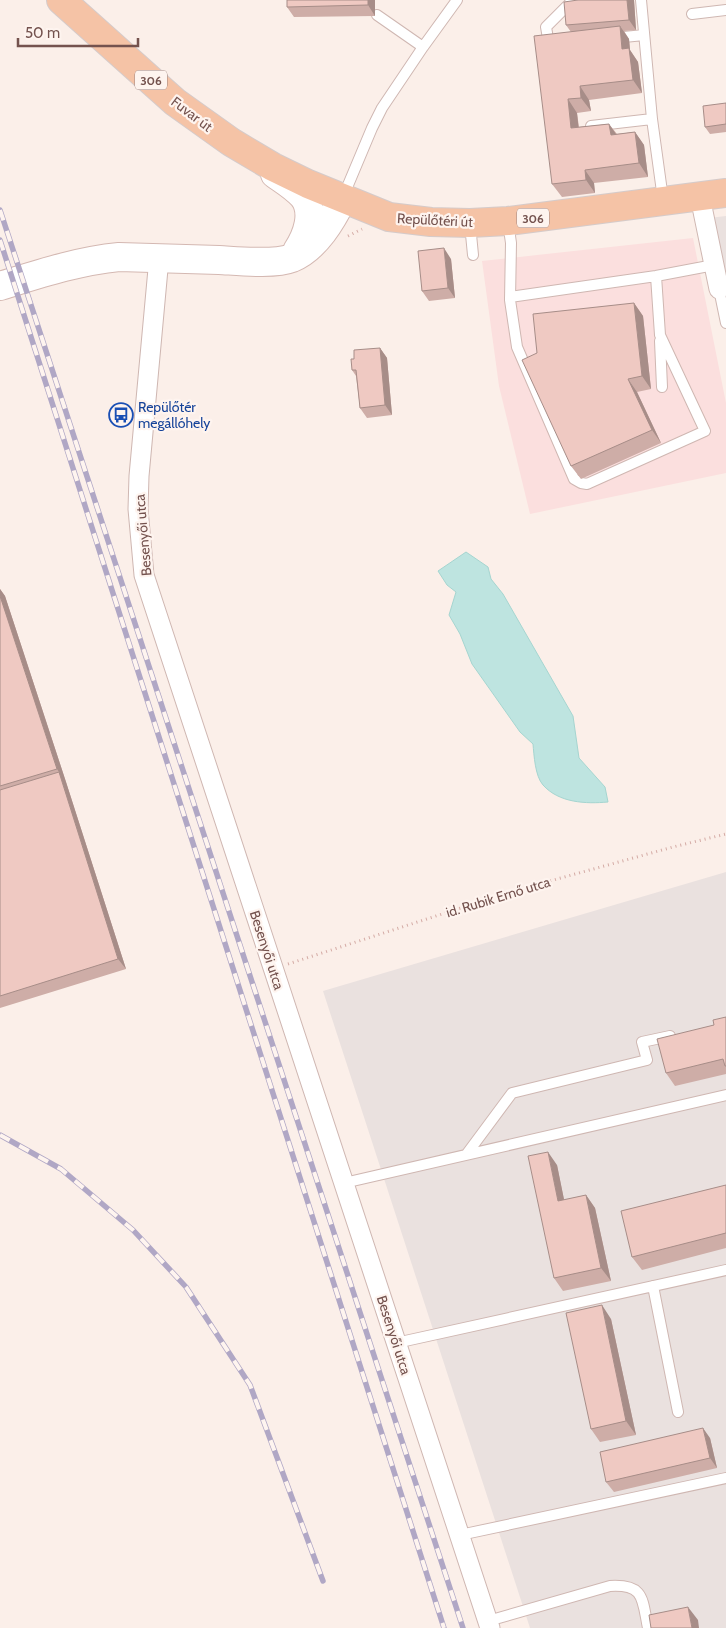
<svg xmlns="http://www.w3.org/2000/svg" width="726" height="1628" viewBox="0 0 726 1628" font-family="Cabin,sans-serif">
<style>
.commercial{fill:#fbdfde}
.industrial{fill:#eae1df}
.water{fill:#bee4e0;stroke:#a5d5d0}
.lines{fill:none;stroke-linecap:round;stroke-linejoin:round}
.lane-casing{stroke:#cfb7b2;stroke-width:12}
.street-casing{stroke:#cfb7b2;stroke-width:21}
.secondary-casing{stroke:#d4b8b2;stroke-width:30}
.primary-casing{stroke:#d5cbca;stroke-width:30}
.path{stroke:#d4aba5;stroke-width:3;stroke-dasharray:1 4;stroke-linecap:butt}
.lane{stroke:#fff;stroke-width:10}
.street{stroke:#fff;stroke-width:19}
.secondary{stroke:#fff;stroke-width:28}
.primary{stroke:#f5c3a6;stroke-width:28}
.rail-casing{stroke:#b0a7c5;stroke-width:5.5}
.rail{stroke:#fef4ef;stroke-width:4;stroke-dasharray:11;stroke-linecap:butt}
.wall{fill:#ceada7}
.shaded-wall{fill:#a78d88}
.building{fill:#efc9c2;stroke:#a78d88}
.labels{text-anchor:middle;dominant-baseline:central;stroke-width:4.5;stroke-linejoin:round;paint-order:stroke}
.shield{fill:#fef4ef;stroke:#9d837e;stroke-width:1}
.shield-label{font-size:12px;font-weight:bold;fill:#74524e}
.street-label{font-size:14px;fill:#74524e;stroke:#fef4ef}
.transit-label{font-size:14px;fill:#164399;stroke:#fef4ef;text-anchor:start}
</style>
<rect width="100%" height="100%" fill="#fbefe9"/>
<path class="commercial" d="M693,238L726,403V473L530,514L499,386L482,261Z"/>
<path class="industrial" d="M726,216V299L709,218Z
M726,872V1628H530L323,991Z"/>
<path class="water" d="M466,552L488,567L491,579L503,594L573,716L579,758L605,787L608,802C586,804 559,803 543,785C535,776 534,755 533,744L520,732L472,664L460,634L449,615L456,592L447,585L438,571Z"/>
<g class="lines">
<g class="lane-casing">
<path id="lane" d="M641,0L652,119L663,199
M692,14L726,10
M377,15L423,47
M614,38L644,35
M553,44H549L546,27L573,0
M591,126L652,119
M343,197L372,128L382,108L423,47L457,0
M508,222L511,243L510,300L517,347L574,479L581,483L587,484L705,431L660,335L656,276
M470,224L473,255
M719,289L726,323
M510,297L656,276L714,265
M660,341L662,387
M466,1155L512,1093L647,1060L642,1042L670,1036
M344,1183L726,1095
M653,1286L678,1412
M396,1343L726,1270
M460,1535L726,1478
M488,1621L610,1586C645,1584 642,1599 648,1628"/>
</g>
<g class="street-casing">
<path id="street" d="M700,197L719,289
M159,258L139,476L138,509L144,575L490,1628"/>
</g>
<g class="secondary-casing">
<path id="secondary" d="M275,174C285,181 295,187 303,196C316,212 307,236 297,251
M0,286C39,274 78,261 119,257C152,258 185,259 219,260C238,261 274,265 292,258C316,248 332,220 343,198"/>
</g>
<g class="primary-casing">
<path id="primary" d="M61,0L175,102L231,142L273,167L308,184L389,217L431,222L470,223L508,221L726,193"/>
</g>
<path class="path" d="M348,236L362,229
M288,964L510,892L673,847L726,834"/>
<use href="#lane" class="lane"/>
<use href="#street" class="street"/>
<use href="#secondary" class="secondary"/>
<use href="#primary" class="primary"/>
<g class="rail-casing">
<path id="rail" d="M0,210L463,1628
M0,240L444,1628
M0,1135L61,1169L133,1230L186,1287L250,1385L323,1581"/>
</g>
<use href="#rail" class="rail"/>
</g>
<path class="wall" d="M375,0V16L294,17L287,7Z
M578,0H634L636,30L624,31L629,39L630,50L638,62L642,93L589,100L591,111L577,113L579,127L609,124L617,134L635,132L644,145L648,177L594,183L595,193L562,197L552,184L571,32L566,25Z
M726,103V132L710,134L705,127Z
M451,259L455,298L429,301L422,291Z
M634,303L643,316L651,389L637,392L661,443L581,479L571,466Z
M380,348L387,358L392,415L367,418L360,408L356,376L352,370L354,359Z
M0,589L5,596L66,782L126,969L0,1008Z
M726,1017V1074L675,1086L666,1073L714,1025Z
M557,1165L564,1200L586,1195L595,1208L611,1281L563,1291L554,1278Z
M726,1185V1248L642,1270L632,1257Z
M611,1319L636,1435L600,1442L591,1429Z
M710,1438L717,1468L614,1492L606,1482Z"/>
<path class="shaded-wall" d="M368,0H375V16L368,5Z
M627,0H634L636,30L629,20Z
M620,26L629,39L630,50L638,62L642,93L633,80L622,49Z
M580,86L589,100L591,111L581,98Z
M568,99L577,113L580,142L571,128Z
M609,124L618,137L611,135Z
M635,132L644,145L648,177L639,163Z
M585,170L594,183L595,193L586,180Z
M444,248L451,259L455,298L448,288Z
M634,303L643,316L651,389L642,376Z
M380,348L387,358L392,415L385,405Z
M628,379L637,392L661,443L652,430Z
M0,589L5,596L66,782L126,969L118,959L59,772L57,769L0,596Z
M548,1152L557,1165L567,1214L558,1201Z
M586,1195L595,1208L611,1281L601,1268Z
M602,1305L611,1319L636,1435L626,1421Z
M703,1428L710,1438L717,1468L710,1458Z
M688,1607L698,1620L699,1628H692Z"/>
<path class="building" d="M287,0H368V5L287,7Z
M578,0H627L629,20L566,25L564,2Z
M620,26L622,49L629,48L633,80L580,86L581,98L568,99L571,128L609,124L611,135L635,132L639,163L585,170L586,180L552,184L534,36Z
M726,103V124L705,127L703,106Z
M444,248L448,288L422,291L418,251Z
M634,303L642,376L628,379L652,430L571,466L522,360L537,353L533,314Z
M380,348L385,405L360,408L356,370H352L351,359H354V350Z
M0,596L57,769L0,786Z
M59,772L118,959L0,996V790Z
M726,1017V1066H725L723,1059L666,1073L657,1039L714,1025L713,1020Z
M548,1152L558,1201L586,1195L601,1268L554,1278L528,1156Z
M726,1185V1233L632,1257L621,1211Z
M602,1305L626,1421L591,1429L566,1313Z
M703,1428L710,1458L606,1482L600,1452Z
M688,1607L692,1628H651L649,1615Z"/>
<defs>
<g id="bus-ring" transform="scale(1.25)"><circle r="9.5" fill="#fef4ef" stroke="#1a4fb4" stroke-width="1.5"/><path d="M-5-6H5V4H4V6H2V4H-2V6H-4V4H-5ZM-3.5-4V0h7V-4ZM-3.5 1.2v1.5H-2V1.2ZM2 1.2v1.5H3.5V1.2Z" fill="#1a4fb4"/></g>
</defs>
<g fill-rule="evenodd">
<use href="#bus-ring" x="121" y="415"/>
</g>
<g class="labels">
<g class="shield">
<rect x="135" y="70.5" width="32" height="19" rx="4"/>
<rect x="517" y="208.5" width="32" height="19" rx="4"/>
</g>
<g class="shield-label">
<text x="151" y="80">306</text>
<text x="533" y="218">306</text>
</g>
<g class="street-label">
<text transform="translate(192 114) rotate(37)">Fuvar út</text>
<text transform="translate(435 220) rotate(3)">Repülőtéri út</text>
<text transform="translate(143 535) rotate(-95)">Besenyői utca</text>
<text transform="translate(498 897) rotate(-17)">id. Rubik Ernő utca</text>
<text transform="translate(267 950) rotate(72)">Besenyői utca</text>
<text transform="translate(394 1335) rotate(72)">Besenyői utca</text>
</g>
<g class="transit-label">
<text x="138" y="407">Repülőtér<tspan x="138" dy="16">megállóhely</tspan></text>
</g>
</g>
<path d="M18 38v8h120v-8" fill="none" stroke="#74524e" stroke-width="2.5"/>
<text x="25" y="38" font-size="15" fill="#74524e" stroke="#fef4ef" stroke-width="4" paint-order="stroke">50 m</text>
</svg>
